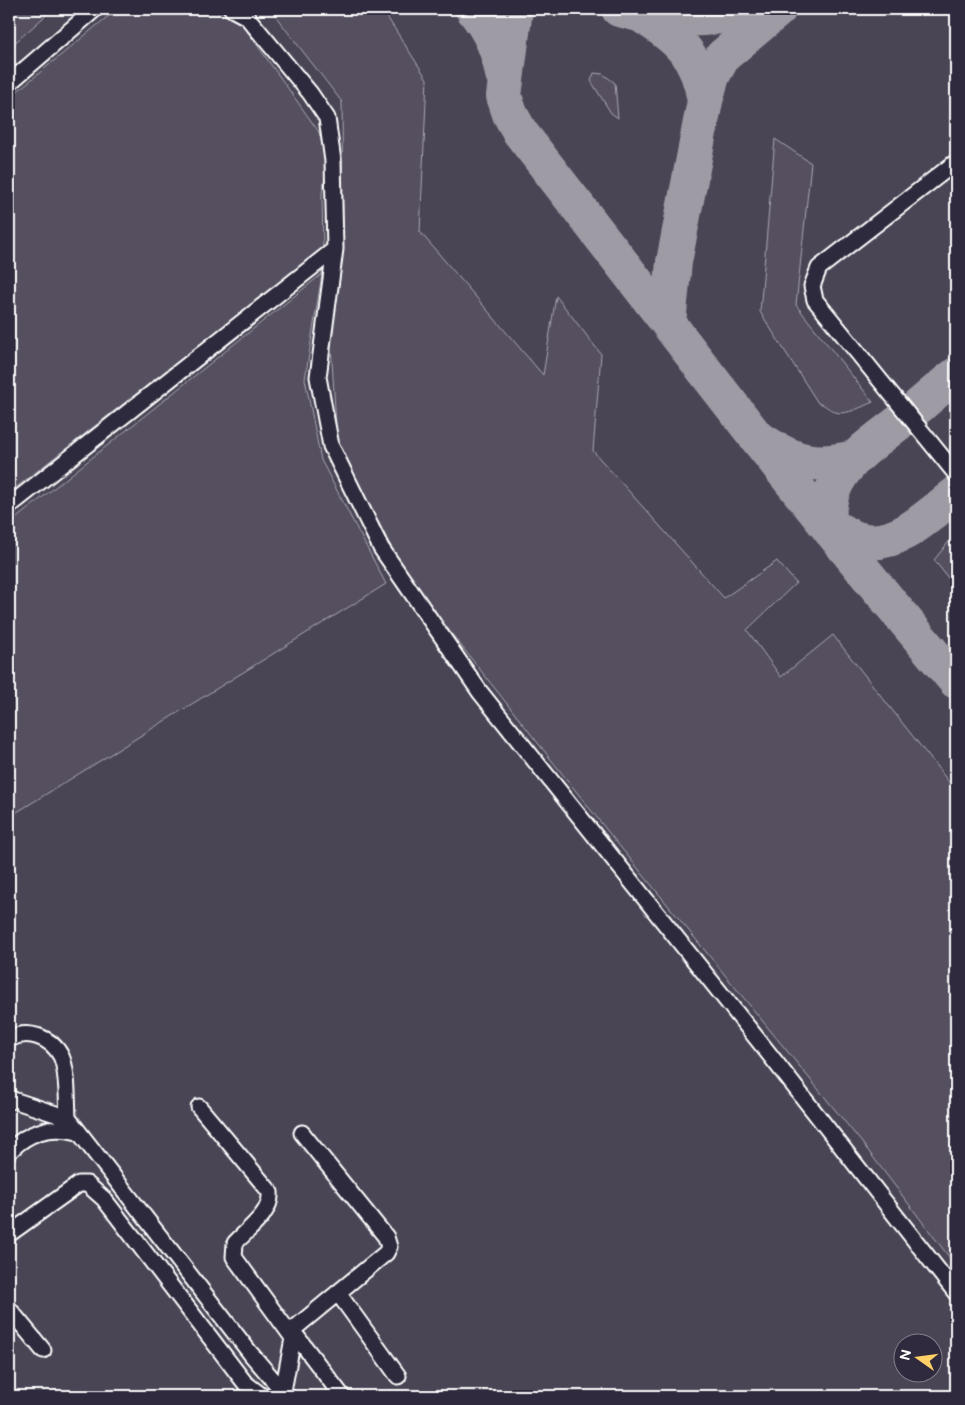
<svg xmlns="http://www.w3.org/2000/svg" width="965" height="1405" viewBox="0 0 965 1405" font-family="'Balsamiq Sans',sans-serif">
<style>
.built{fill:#494455;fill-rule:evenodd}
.green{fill:#555060;stroke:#aaa8b0}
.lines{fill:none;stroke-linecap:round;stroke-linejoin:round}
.taxiway{stroke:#9e9ba4;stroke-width:36}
.minor-casing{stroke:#fff;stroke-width:19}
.minor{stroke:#2f2a3d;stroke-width:15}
</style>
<rect width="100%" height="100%" fill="#3c3749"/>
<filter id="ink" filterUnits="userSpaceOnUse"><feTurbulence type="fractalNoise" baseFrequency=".02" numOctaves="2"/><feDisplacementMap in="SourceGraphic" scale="10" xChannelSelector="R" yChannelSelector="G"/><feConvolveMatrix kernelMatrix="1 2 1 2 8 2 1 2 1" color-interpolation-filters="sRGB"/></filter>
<g filter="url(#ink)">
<path class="built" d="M9,9H956V1396H9ZM902,1342H932V1372H902Z"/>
<path class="green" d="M9,9H53L9,48Z
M124,9H210L223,12L240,21L319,132L327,164L322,194L323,248L9,493V98L107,17Z
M270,9H382L427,79L420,232L543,375L556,296L601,354L593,451L724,598L777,561L796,583L747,630L781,677L833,635L956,791V1266L863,1144L613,838L406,576L337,441L331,345L343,241L342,102Z
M594,73L603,74L615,83L618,118L611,113L591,81Z
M775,139L811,163L796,305L873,402C863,406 846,416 835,412C828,409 825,404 818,403L760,312Z
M322,274L305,379L321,460L386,584L9,817V524Z
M956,533V588L934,560Z"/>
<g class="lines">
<path class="taxiway" d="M473,9C490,30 498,48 503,74
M515,9L504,96L510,114L520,132L668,323
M619,9C664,22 709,22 754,9
M779,9L723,56L712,76L705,101L674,262L668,323C761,445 857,565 956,681
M643,16C679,39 698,56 705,101
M764,442C796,463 816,467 854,458
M828,523C840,531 851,539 866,541C900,546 931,513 956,494
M831,531C816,476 870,446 906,417C923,403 939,388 956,375"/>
<g class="minor-casing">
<path id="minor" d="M232,9L247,17L310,93L327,118L333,161L335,249L318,377L331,446L381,548L480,692L766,1050L956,1293
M9,83L95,9
M956,162L819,268L812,286L815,300L956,474
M9,506L335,249
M9,1039C28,1029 51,1037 61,1056C68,1071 67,1101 68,1118
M9,1097L13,1100L68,1118L251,1354L287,1396
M199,1107L270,1192C272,1213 249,1228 235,1243L234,1257L293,1338
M9,1152C28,1131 51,1125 78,1132
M9,1234L79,1184H87L104,1199L245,1383L262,1396
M338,1293L398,1376
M9,1309L43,1350
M294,1333L342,1396
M283,1391L295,1328L386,1253L389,1247L386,1237L302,1133"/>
</g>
<use href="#minor" class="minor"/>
</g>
</g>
<rect width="965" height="1405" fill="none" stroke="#2f2a3d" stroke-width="30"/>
<rect x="15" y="15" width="935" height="1375" fill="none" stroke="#fff" stroke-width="2" filter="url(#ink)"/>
<g transform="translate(918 1358) rotate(284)"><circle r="24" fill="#2f2a3d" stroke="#827f8b"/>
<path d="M0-4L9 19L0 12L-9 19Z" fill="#ffd166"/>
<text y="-8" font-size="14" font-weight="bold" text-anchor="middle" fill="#ffffff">N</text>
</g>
</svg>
